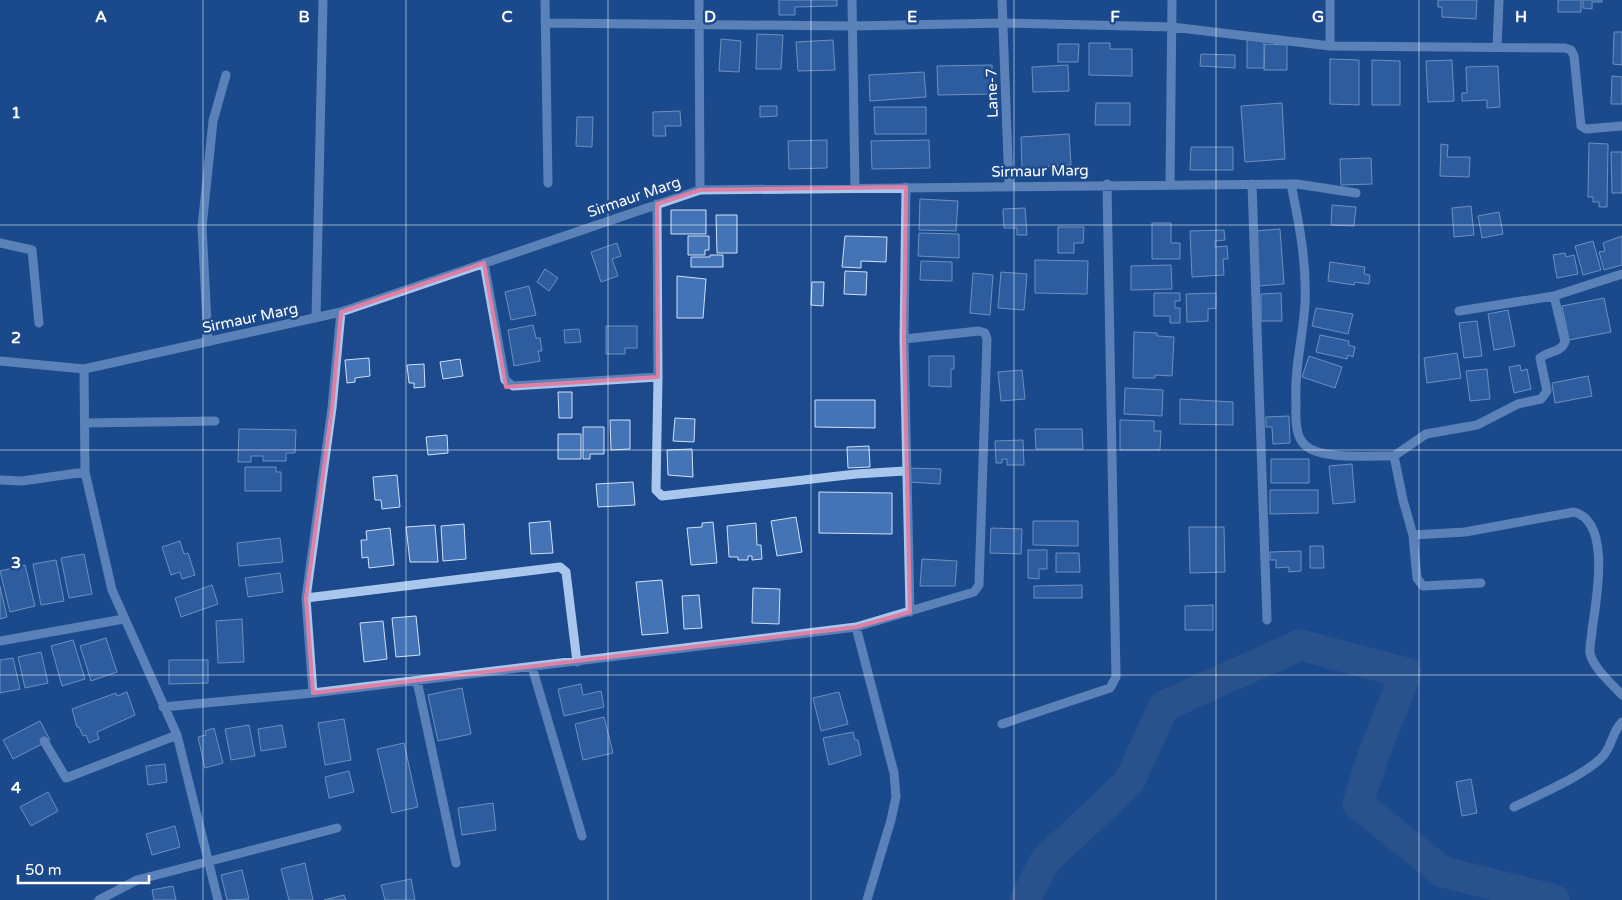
<svg xmlns="http://www.w3.org/2000/svg" width="1622" height="900" viewBox="0 0 1622 900" font-family="'Varela Round',sans-serif">
<style>
.lines{fill:none;stroke-linecap:round;stroke-linejoin:round}
.river{stroke:#3a5b8c;stroke-width:31}
.building{fill:#4474b5;stroke:#cfe1f9}
.minor{stroke:#a9c6ed;stroke-width:9}
.marked{fill:none;stroke:#dd80a5;stroke-width:4;stroke-linejoin:round}
.grid{fill:none;stroke:#fff;stroke-width:1;stroke-opacity:0.55}
.labels{text-anchor:middle;dominant-baseline:central;stroke-width:5;stroke-linejoin:round;paint-order:stroke}
.street-label{font-size:15px;fill:#fff;stroke:#1c4a8d}
.grid-label{font-size:16px;text-anchor:middle;font-weight:bold;fill:#fff;stroke:#1c4a8d;stroke-width:5;stroke-linejoin:round;paint-order:stroke}
</style>
<rect width="100%" height="100%" fill="#1c4a8d"/>
<g class="lines">
<path class="river" d="M1025,900L1045,861L1129,782L1164,706L1300,645L1406,673L1373,756L1358,804L1443,872L1554,900"/>
</g>
<path class="building" d="M779,0H837V6L795,7V15H779Z
M1438,0H1477L1476,19L1442,17V7H1438Z
M1558,0H1581V12H1558Z
M1583,0H1602V2H1592V9L1583,8Z
M1614,32H1622V65L1613,64Z
M757,34L783,35L781,69H756Z
M721,39L741,41L739,72L719,71Z
M1247,39L1264,40V68H1247Z
M833,40L835,70L798,71L796,42Z
M1089,43H1110V49H1132V76L1089,75Z
M1058,44H1079L1078,62H1058Z
M1265,44L1287,45V70H1264Z
M1201,54L1235,55V68L1200,66Z
M1330,59L1359,60V105L1330,104Z
M1372,60L1400,61V105H1372Z
M1452,60L1454,101L1428,102L1426,61Z
M992,65L993,94L938,95L937,66Z
M1068,65L1069,91L1033,92L1032,67Z
M1498,66L1500,107L1487,108V100L1462,101V93H1467L1466,67Z
M924,72L926,97L870,101L869,75Z
M1612,76L1622,77V104H1611Z
M1096,103H1130V125H1095Z
M1282,103L1285,159L1245,162L1241,106Z
M760,106H777V116L760,117Z
M874,107H926V134H875Z
M680,111L681,126H665L666,136H653V112Z
M577,117H593L592,147L576,146Z
M1069,134L1071,165L1022,168L1021,137Z
M827,140V168L789,169L788,141Z
M929,140L930,168L872,169L871,141Z
M1589,143L1608,144L1607,207H1599V202H1593V197H1588Z
M1441,144L1448,145L1447,157H1470L1469,177L1440,176Z
M1191,147H1233V170H1190Z
M1611,152H1622V193H1612Z
M1371,158L1372,184L1341,185L1340,159Z
M920,199L958,201L956,231L919,230Z
M1332,205L1356,207L1354,226L1331,225Z
M1471,206L1474,235L1454,237L1452,208Z
M1025,208L1027,235H1017V228H1004L1003,209Z
M671,210H706V234H671Z
M1499,212L1503,234L1482,238L1478,216Z
M716,215H737V253H717Z
M1152,223H1171V243H1180V259H1152Z
M1058,227H1084L1083,243H1074V253H1058Z
M1280,229L1284,284L1259,286L1255,231Z
M1224,230L1225,240L1215,241V247L1227,246L1228,259H1223L1224,275L1192,277L1190,231Z
M919,233L959,234V258L918,256Z
M688,236H709V250H705V255H688Z
M845,236L887,237L886,262L861,261V268L842,267Z
M1622,236V265L1604,270L1599,252L1605,251L1603,243Z
M1593,241L1601,270L1583,275L1575,246Z
M617,243L621,256L612,259L618,276L601,282L591,252Z
M1565,253L1566,257L1574,255L1578,274L1557,278L1553,255Z
M710,255H723V267H691V257H710Z
M1035,260L1088,261L1087,294L1035,293Z
M921,261L952,262V281L920,280Z
M1330,262L1365,267L1364,274L1370,275L1369,284L1355,282L1354,285L1328,281Z
M1171,265L1172,289L1131,290V266Z
M545,269L558,278L549,291L537,282Z
M845,271L867,272L866,295L844,294Z
M1001,272L1027,274L1024,310L998,308Z
M973,273L993,275L990,315L970,313Z
M677,276L706,279L703,318H677Z
M812,282H824L823,306L811,305Z
M529,286L536,315L511,320L505,292Z
M1154,293H1180V301H1175V308H1180V323H1170V316H1154Z
M1216,293V308L1208,309V321L1187,322L1186,294Z
M1281,293L1282,321H1261V294Z
M1604,298L1611,332L1569,340L1562,306Z
M1316,308L1353,314L1348,334L1312,326Z
M1508,310L1515,346L1494,350L1488,314Z
M1477,321L1482,356L1464,358L1459,323Z
M533,325L536,338H540L542,351H538L540,361L514,366L508,330Z
M606,326H637V348H625V354H606Z
M579,329L581,342L565,343L564,330Z
M1134,332L1157,333V336L1174,337L1172,376L1155,375V378H1133Z
M1320,335L1349,341L1348,345L1355,347L1353,357L1348,355L1347,359L1316,352Z
M1457,353L1461,378L1427,383L1424,358Z
M929,356H954V369H951V387L929,386Z
M1309,356L1342,367L1335,388L1302,377Z
M369,358L370,376L355,378V382L347,383L345,360Z
M460,359L463,376L443,379L440,362Z
M424,364L425,387L414,388V383H409L407,365Z
M1520,365L1521,371L1527,369L1531,389L1514,393L1509,367Z
M1487,369L1490,399L1470,401L1466,371Z
M1022,370L1025,399L1001,401L998,372Z
M1588,376L1592,396L1555,403L1552,383Z
M1125,388L1163,390L1162,416L1124,414Z
M558,392H572V418H559Z
M1180,399L1233,402V425L1180,424Z
M815,400H875V428L815,427Z
M1289,416L1290,443L1273,444L1272,427H1266V417Z
M675,418L695,419L694,442L673,441Z
M610,420H630V449L611,450Z
M1120,420L1154,421V431H1161L1160,450H1120Z
M583,427H604V454H590V459H583Z
M239,429L296,430L295,453H286V461H263V456H251V462H238Z
M1035,429H1082L1083,449H1036Z
M558,434H581V459H558Z
M447,435L448,453L428,455L426,437Z
M1023,440L1024,465H1007V459H1002V463H996L995,441Z
M869,446L870,467L848,468L847,447Z
M692,449L693,477L668,475L667,450Z
M1271,459H1309V483H1271Z
M1352,464L1355,502L1333,504L1329,466Z
M245,467H276V472H281V491H245Z
M909,468L941,469L940,484L908,482Z
M397,475L400,507L382,509L381,500H375L373,477Z
M633,482L635,505L598,507L596,484Z
M1270,490H1318V513L1270,514Z
M819,492L892,493V534L819,533Z
M796,517L802,552L777,556L771,521Z
M550,521L553,553L531,554L529,523Z
M1033,521H1078V546L1033,545Z
M713,522L717,563L691,565L687,528L702,527V523Z
M756,523L757,545H761L762,559L752,560V556H748V560H738V557H729L727,526Z
M464,524L466,559L443,561L441,526Z
M435,525L438,562H410L406,527Z
M1189,527H1224L1225,572L1190,573Z
M390,528L394,565L369,568L368,557L362,558L361,540H367L366,531Z
M991,528L1022,529L1021,554L990,553Z
M280,538L283,562L239,566L237,543Z
M180,541L184,554L188,553L195,575L182,579L180,572L171,575L162,547Z
M1310,546H1323L1324,568H1310Z
M1028,550H1047V569H1039V579L1028,578Z
M1301,551V571L1289,572V567L1276,568V560H1270V552Z
M1056,553H1079L1080,572H1056Z
M84,554L92,594L69,598L61,558Z
M922,559L957,561L955,586H920Z
M56,560L64,601L41,605L33,564Z
M25,565L35,606L10,612L0,571Z
M280,573L283,592L248,597L245,578Z
M662,580L668,633L642,635L636,582Z
M212,585L218,604L181,617L175,598Z
M1082,585V598H1034V586Z
M0,586L7,617L0,619Z
M753,588L780,589L779,624L752,623Z
M699,595L702,628L684,629L682,596Z
M1213,605V630H1185V606Z
M416,616L420,655L396,657L392,618Z
M242,619L244,662L218,663L216,621Z
M383,621L387,659L364,662L360,623Z
M106,638L117,672L91,681L80,646Z
M73,640L85,679L62,686L51,646Z
M41,652L48,683L25,688L18,657Z
M13,658L20,689L0,693V660Z
M169,660H208V683L169,684Z
M581,684L583,695L601,691L604,707L564,716L558,689Z
M462,688L471,734L438,741L428,695Z
M127,692L135,715L97,732L99,739L89,743L86,735L83,736L79,727H77L72,709L116,693L117,696Z
M839,692L848,724L821,731L813,698Z
M604,717L613,753L583,760L575,724Z
M344,719L351,760L325,765L318,723Z
M40,721L50,740L13,759L3,740Z
M249,725L255,756L231,760L225,729Z
M282,725L286,747L261,751L258,729Z
M214,728L223,763L205,768L198,737L206,735L205,731Z
M853,732L855,740H858L861,755L829,765L823,738Z
M404,743L418,807L392,813L377,749Z
M165,764L167,782L148,785L146,766Z
M349,771L354,792L329,798L325,777Z
M1471,779L1477,813L1462,816L1456,782Z
M48,792L58,811L31,826L20,807Z
M493,803L496,830L462,835L458,808Z
M175,826L180,847L152,855L146,834Z
M305,863L313,900H289L281,869Z
M242,870L249,899L227,900L221,875Z
M411,879L415,900H385L381,885Z
M173,886L176,900H154L152,890Z
M344,895L346,900H324Z"/>
<g class="lines">
<path class="minor" d="M545,0L548,183
M699,0L700,190
M852,0L855,188
M1002,0L1009,186
M545,23L852,26L1003,23L1172,27L1330,46L1565,48L1571,50L1574,56L1581,126L1586,129L1622,126
M1330,46V0
M1497,47L1499,0
M1170,184L1172,0
M1252,184L1267,620
M1291,184C1299,223 1307,263 1305,304C1303,337 1294,369 1296,402C1296,416 1294,435 1305,445C1322,461 1372,455 1394,456L1403,500L1413,535L1465,532L1574,512C1612,522 1596,601 1592,630C1592,637 1589,646 1590,653C1593,668 1612,684 1622,695
M906,187L904,339L910,612
M657,204L658,377L656,490L662,496L856,474L905,471
M0,243L32,250L39,323
M484,263L505,380L513,386L658,377
M1554,296L1622,274
M316,318L323,0
M208,342L202,227L213,121L226,75
M0,361L84,369L341,312L700,190L1297,184L1356,193
M84,369L85,472L112,590L177,735L218,900
M85,423L215,421
M1394,456L1426,434L1477,425L1518,404L1541,399L1547,391L1540,358C1547,351 1561,353 1565,342L1554,296L1459,311
M0,480L22,481L85,472
M1413,535L1417,578L1423,586L1481,583
M306,598L560,567L566,572L577,662
M856,627L894,773L896,797L891,820L867,900
M0,641L124,619
M532,667L582,836
M417,681L456,863
M313,693L306,598L332,408L341,312
M163,707L313,693L856,627L974,592L979,585L987,339L985,333L979,331L904,339
M1002,724L1110,688L1116,677L1107,184
M44,741L66,778L177,735
M1514,807C1538,795 1586,775 1603,756C1612,746 1612,732 1622,722
M99,900L137,880L337,828"/>
</g>
<path d="M0 0H1622V900H0ZM906,187L904,339L910,612L856,627L313,693L306,598L332,408L341,312L484,263L506,387L658,377L657,204L700,190Z" fill="#1c4a8d" fill-opacity=".55" fill-rule="evenodd"/>
<path class="marked" d="M906,187L904,339L910,612L856,627L313,693L306,598L332,408L341,312L484,263L506,387L658,377L657,204L700,190Z"/>
<path class="grid" d="M203,0V900M406,0V900M608,0V900M811,0V900M1014,0V900M1216,0V900M1419,0V900M0,225H1622M0,450H1622M0,675H1622"/>
<g class="labels">
<g class="street-label">
<text transform="translate(992 93) rotate(-92)">Lane-7</text>
<text transform="translate(1040 171) rotate(-1)">Sirmaur Marg</text>
<text transform="translate(634 197) rotate(-19)">Sirmaur Marg</text>
<text transform="translate(250 318) rotate(-12)">Sirmaur Marg</text>
</g>
</g>
<g class="grid-label">
<text x="101" y="22">A</text>
<text x="304" y="22">B</text>
<text x="507" y="22">C</text>
<text x="710" y="22">D</text>
<text x="912" y="22">E</text>
<text x="1115" y="22">F</text>
<text x="1318" y="22">G</text>
<text x="1521" y="22">H</text>
<text x="16" y="118">1</text>
<text x="16" y="343">2</text>
<text x="16" y="568">3</text>
<text x="16" y="793">4</text>
</g>
<path d="M18 875v8h131v-8" fill="none" stroke="#ffffff" stroke-width="2.5"/>
<text x="25" y="875" font-size="15" fill="#ffffff" stroke="#1c4a8d" stroke-width="4" paint-order="stroke">50 m</text>
</svg>
